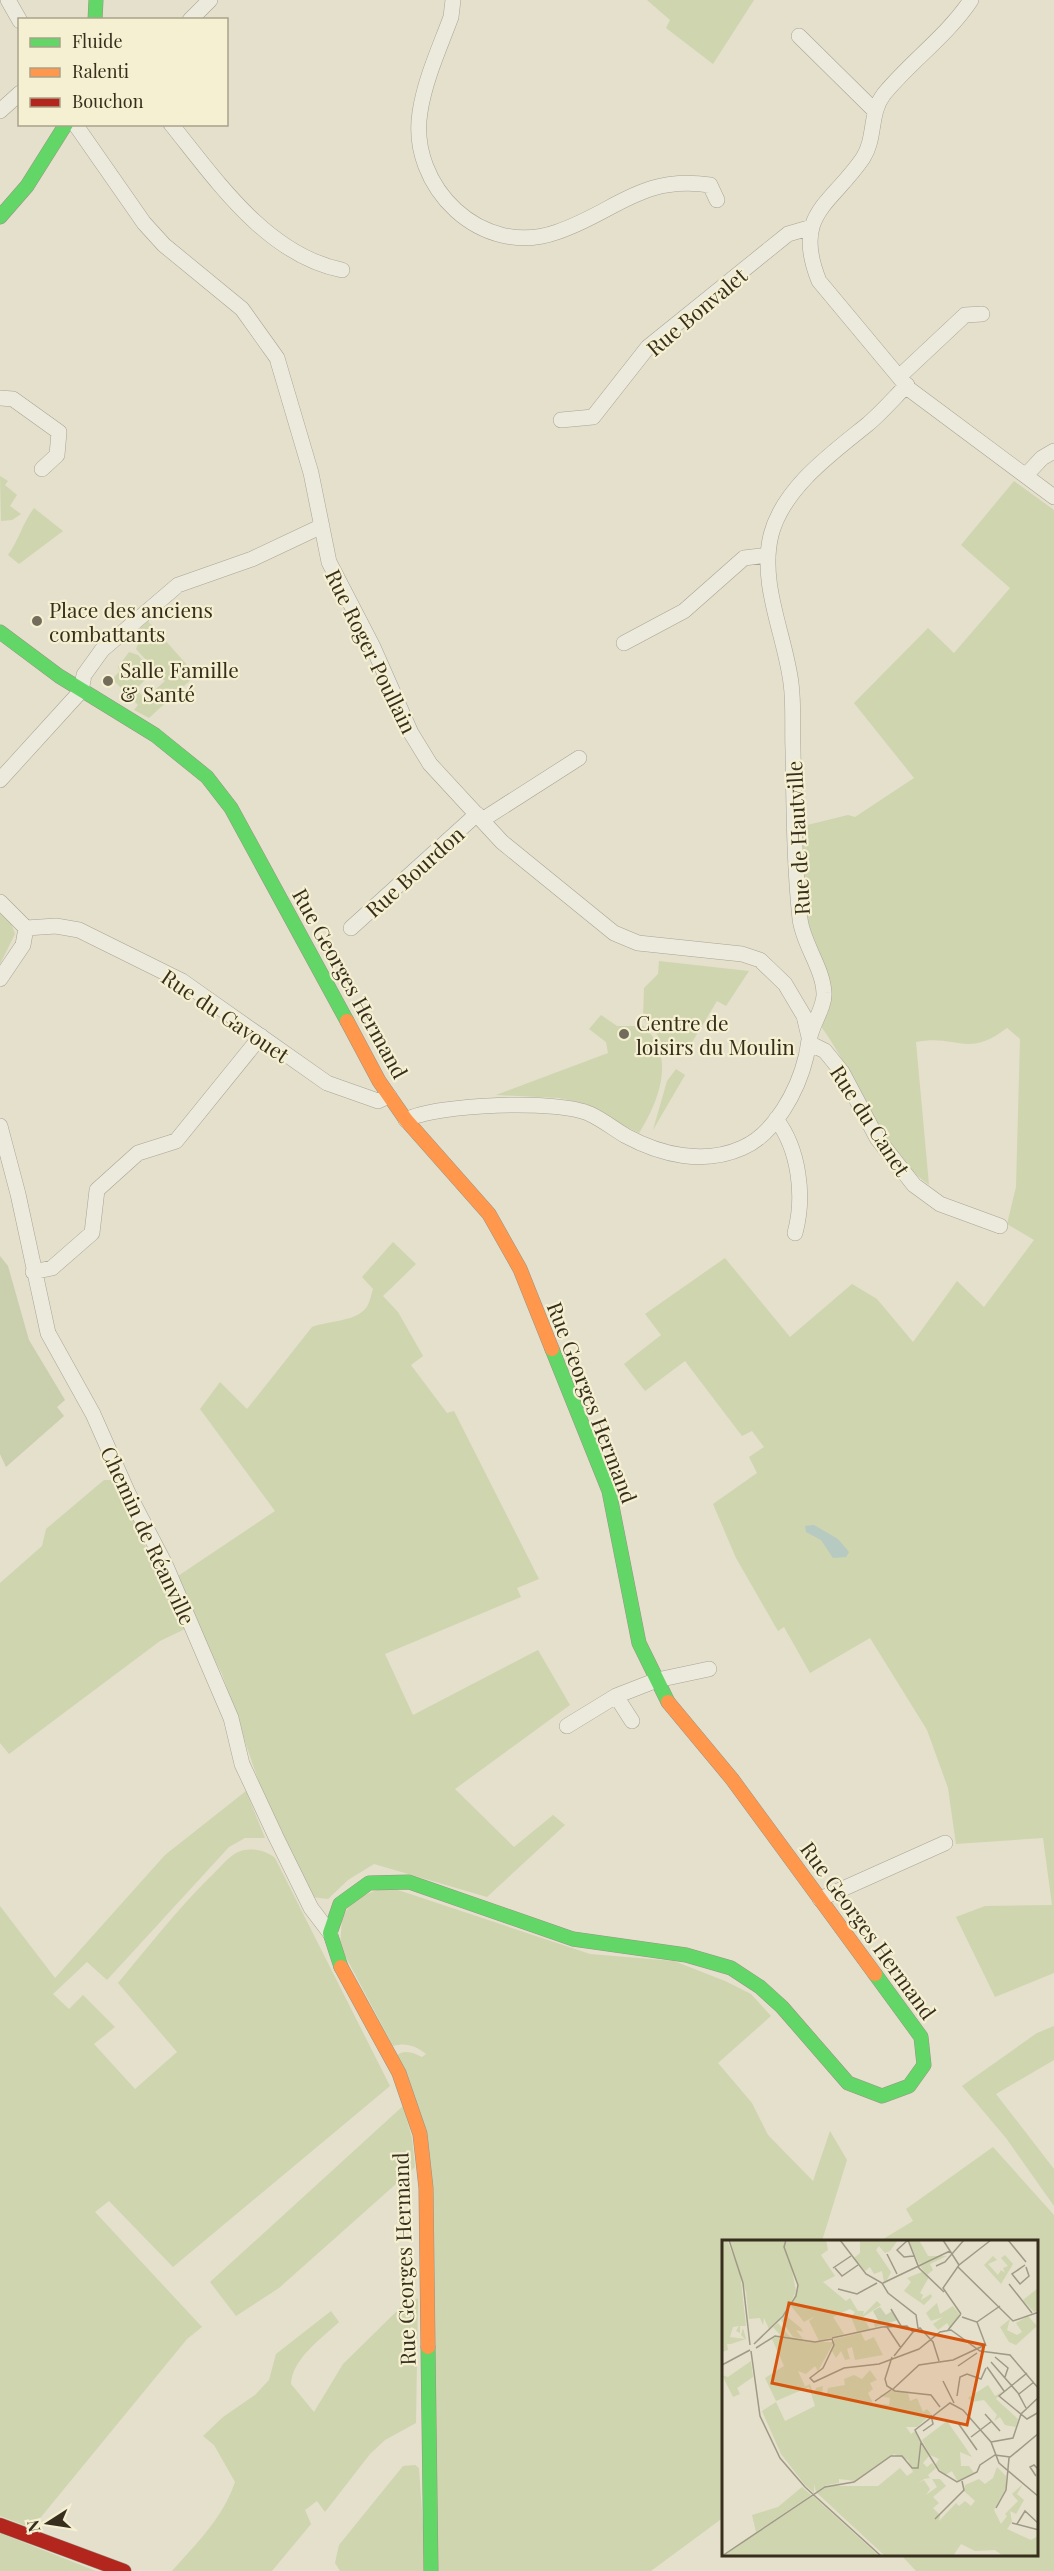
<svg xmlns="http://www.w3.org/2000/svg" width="1054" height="2571" viewBox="0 0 1054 2571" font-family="'Playfair Display',serif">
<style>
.green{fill:#cfd5ae}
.cemetery{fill:#cacfae}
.water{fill:#b7cac1}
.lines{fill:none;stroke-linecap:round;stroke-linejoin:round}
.street-casing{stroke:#a9a495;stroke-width:16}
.fast-casing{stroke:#989485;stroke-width:15}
.slow-casing{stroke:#989485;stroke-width:15}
.jam-casing{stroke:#989485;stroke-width:15}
.street{stroke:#ece9dd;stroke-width:15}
.fast{stroke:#63d668;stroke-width:14}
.slow{stroke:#ff974d;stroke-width:14}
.jam{stroke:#b3261e;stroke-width:14}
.poi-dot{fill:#746c5a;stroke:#f5f0d1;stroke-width:2}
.labels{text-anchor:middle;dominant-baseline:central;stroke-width:4.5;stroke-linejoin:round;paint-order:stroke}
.street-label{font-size:21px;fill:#372e1d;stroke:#f5f0d1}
.poi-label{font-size:21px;fill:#372e1d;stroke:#f5f0d1;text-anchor:start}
.inset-road{fill:none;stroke:#9f9986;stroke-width:1.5}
.view{fill:#d6550e;fill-opacity:0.15;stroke:#d6550e;stroke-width:3}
.inset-edge{fill:none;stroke:#372e1d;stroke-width:3}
</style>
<rect width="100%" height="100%" fill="#e4e0cc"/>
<path class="green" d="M647,0H754L713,64L666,28L670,20Z
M0,476L8,481L5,485L17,495L10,506L21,514L12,520L1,521Z
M1014,481L1054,510V1973L995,1997L956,1917L985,1906L1052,1905L1043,1838L956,1844L948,1788L927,1730L870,1638L810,1673L784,1627L778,1631L736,1558L713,1504L757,1473L749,1457L764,1447L752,1431L742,1436L685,1361L645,1391L624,1364L661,1335L645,1314L725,1258L790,1337L852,1284L877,1299L913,1342L957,1281L984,1307L1034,1240L1007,1224L1016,1187L1020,1039L1007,1028C966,1059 958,1034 916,1042L929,1185C874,1146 859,1077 820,1025L828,978L808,923L799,827L848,815L855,817L914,778L854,703L928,628L954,653L1010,588L961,545Z
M34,508L63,531L19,564L8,555C19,540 23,522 34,508Z
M148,621L196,675L149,718L134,710L138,705L112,679L120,671L118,667L129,652L138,655L153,672L136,689L145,699L165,681L136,649L138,644L132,636Z
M0,912L11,923L15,934L0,964Z
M659,961L749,971L726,1006L717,1001L688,1049L676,1044L669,1056L658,1036L643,1018L644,988L658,974Z
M601,1015L617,1026H643C677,1055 659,1101 639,1133L577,1102L559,1098L496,1095L608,1053L606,1042L589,1029Z
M676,1069L685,1075L653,1130L667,1081Z
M393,1242L416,1264L383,1296L398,1312L423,1356L411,1365L447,1413L454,1411L539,1579L517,1588L521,1597L385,1654L413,1715L538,1650L570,1705L455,1789L514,1847L553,1815L565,1825L487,1897L374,1864L348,1880L328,1899L312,1897L267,1806L222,1674L198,1627L178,1576L275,1511L200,1409L220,1382L247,1409L312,1327C327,1321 355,1322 366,1308C370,1303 371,1295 373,1289L362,1277Z
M104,1480H114L185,1629L160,1641L9,1754L0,1743V1583L42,1546L46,1529Z
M246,1791L265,1838H245L229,1847L107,1980L87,1962L53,1994L69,2009L83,1995L115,2027L94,2044L135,2089L177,2052L118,1983C148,1947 176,1911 209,1878C218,1870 226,1859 236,1853C248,1846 265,1850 275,1858L390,2086L173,2267L109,2201L95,2212L202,2327L187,2339L32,2528L0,2516V1906L55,1978L165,1855Z
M382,1888L395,1889L590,1954L674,1961L725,1981L751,1994L771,2016L718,2063L752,2103L768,2135L813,2181L830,2131L847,2160L822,2241H724V2517L651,2571H437L430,2174L397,2055C405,2049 414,2053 422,2057L426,2054C416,2046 406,2042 393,2046L340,1946L342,1918L350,1905L362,1896Z
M1054,2026V2060L996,2094L1054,2169V2206L1006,2138L962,2086L1037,2033Z
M403,2106L412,2138L415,2167L279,2288L236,2316L210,2282Z
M993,2147L1054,2215V2571H916L901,2555L1038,2554V2241H880L913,2221L906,2209Z
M418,2298L416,2423L385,2440L370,2454L325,2512L317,2501L305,2510L311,2524L272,2571H172C196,2544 223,2518 235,2482L214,2445L203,2436L223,2417L255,2395L269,2380L276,2354L331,2311L339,2322C322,2338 292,2359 291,2384L314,2412L343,2364L400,2308Z
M415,2465L419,2468L426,2571H340L335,2563L339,2545L403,2466Z
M0,2533L96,2571H0Z"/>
<path class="cemetery" d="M0,1256L8,1266L29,1340L65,1400L57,1407L64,1416L6,1467L0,1454Z"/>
<path class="water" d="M814,1525L838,1539L849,1552L846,1557L833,1558L821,1540L806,1532L805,1526Z"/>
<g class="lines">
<g class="street-casing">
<path id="street" d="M8,0L20,21
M453,0L451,17C440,47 425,79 420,112C408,187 482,259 557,232C616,212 640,175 710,185L717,200
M971,0C947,36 911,61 884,94C869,113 876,138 863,158C831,205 792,214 819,281L909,389L1054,497
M190,20L210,0
M799,36L875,111
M0,111L20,93
M75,124L144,223L164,245L242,309L277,358L311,473L329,562L373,647L411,733L430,764L502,842L614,933L638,943L742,954L760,960L785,984L804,1016L809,1037
M171,124C217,181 267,255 342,270
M900,376L965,315L982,314
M0,398L13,399L59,432L57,455L42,469
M561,420L593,417L648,347L788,234L812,227
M1026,475L1042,458L1054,451
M624,643L684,611L744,558L768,555
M0,780L81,691L84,675L102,650L178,585L252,559L322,526
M482,820L579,758
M0,902L26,928L23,945L0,979
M26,928L56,926L79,930L182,981L327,1083L378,1101L389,1096
M351,928L477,814
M809,1043L825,1051L842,1072L877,1138L914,1185L940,1204L1000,1226
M776,1119C799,1149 805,1196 795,1233
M406,1120C436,1104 559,1099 590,1114C603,1120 614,1129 626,1136C661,1155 704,1165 742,1148C775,1134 798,1090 806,1057C808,1049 808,1041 811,1033C814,1022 825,1005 824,993C823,968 803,944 800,919C794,863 794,806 793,750C792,728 794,705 791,683C785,635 759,584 771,535C783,488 832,453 868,424C882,412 894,398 907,385
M0,1126L18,1194L48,1333L93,1414L128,1493L165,1564L231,1718L242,1764L276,1837L311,1908L330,1933
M33,1272L52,1268L92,1233L97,1190L138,1153L176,1141L261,1036
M616,1696L632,1721
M567,1726L616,1696L657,1680L709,1669
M820,1899L945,1843"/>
</g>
<g class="fast-casing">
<path id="fast" d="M95,20L96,0
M0,217L27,186L66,124
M0,632L59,676L155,735L207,777L231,808L347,1021
M552,1349L609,1491L639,1643L668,1702
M341,1967L330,1933L340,1904L369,1883L409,1882L573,1939L686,1955L731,1968L760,1987L782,2007L848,2083L882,2096L909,2086L924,2065L921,2037L875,1974
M428,2347L431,2571"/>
</g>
<g class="slow-casing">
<path id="slow" d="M347,1021L379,1081L406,1120L489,1214L520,1269L552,1349
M668,1702L732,1779L875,1974
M341,1967L399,2073L420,2134L426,2188L428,2347"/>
</g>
<g class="jam-casing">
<path id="jam" d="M0,2525L124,2571"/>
</g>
<use href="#street" class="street"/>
<use href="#fast" class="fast"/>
<use href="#slow" class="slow"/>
<use href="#jam" class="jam"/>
</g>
<g class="poi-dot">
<circle cx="37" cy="621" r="6"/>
<circle cx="108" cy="681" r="6"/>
<circle cx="624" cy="1034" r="6"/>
</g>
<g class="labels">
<g class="street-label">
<text transform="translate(696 311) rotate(-40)">Rue Bonvalet</text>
<text transform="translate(372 651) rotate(64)">Rue Roger Poullain</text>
<text transform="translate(797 838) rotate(-93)">Rue de Hautville</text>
<text transform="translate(414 871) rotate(-42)">Rue Bourdon</text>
<text transform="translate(351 983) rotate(61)">Rue Georges Hermand</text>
<text transform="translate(226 1015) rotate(34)">Rue du Gavouet</text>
<text transform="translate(871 1120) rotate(57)">Rue du Canet</text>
<text transform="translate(593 1402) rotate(69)">Rue Georges Hermand</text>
<text transform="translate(149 1535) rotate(65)">Chemin de Réanville</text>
<text transform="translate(869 1930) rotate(54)">Rue Georges Hermand</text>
<text transform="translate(403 2259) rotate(-92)">Rue Georges Hermand</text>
</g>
<g class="poi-label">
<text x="49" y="609">Place des anciens<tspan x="49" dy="24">combattants</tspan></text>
<text x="120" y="669">Salle Famille<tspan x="120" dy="24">&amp; Santé</tspan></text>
<text x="636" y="1022">Centre de<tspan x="636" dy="24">loisirs du Moulin</tspan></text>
</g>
</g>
<g transform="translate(722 2240)">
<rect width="316" height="316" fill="#e4e0cc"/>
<path d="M0,0H5L18,33L24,86H18V93L14,91L17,86L11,87L8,97L23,99L19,95L21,88L24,99L9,104H5L6,110L0,112ZM8,0H64L74,51L66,69L47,89L42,78L41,85L38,78L27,79L24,52ZM65,0H104L106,10L99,15L113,36L101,42L124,61L128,58L136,71H142L141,75L155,61L159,65L141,77L148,89L135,92L129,77L133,72L128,69L111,77L122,94L97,101L87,81L93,76L82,82L69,66L76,47L63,9ZM138,0H176L168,11L163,13L157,6L154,10L169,32L165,40L162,42L160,31L152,34L148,27L143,31L132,18L138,13ZM186,0H197L206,16H225L208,24L211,30L205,35L198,26L212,20L197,24ZM283,15L291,24L279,44L262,25L271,16L275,20L266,24L276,35L279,30L283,33L281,28L286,26L279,18ZM200,32L207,37L198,53L201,55L199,60L209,54L210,57L202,65L182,51L189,42L185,38ZM316,48V71L312,72L301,60ZM215,63L218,74L231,66L238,75L228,88L225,83L216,90L211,84L221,77L209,81L204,73ZM63,75L79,88L81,92L74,90L81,99L71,97L59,80ZM306,76L315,86L294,105L287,102L278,87L288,79L285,90L295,95L300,92L294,83ZM56,83L68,97L90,102H112L96,131L93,126L84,134L76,131L83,146L80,148L88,144L92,155L94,148L101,146L100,154H105L106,148L123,145L122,139L132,135L140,139L148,130L155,140L148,143L151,149L146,153L151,163L167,165L168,158L157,156L171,150L186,152L188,161L195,158L201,172L205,169L209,174L195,187H184L189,194L193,191L199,203L197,223L200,204L207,216L201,223L205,227L210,223L214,228L206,235L208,238L202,239L195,244L202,240L208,249L204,255L215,247L210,239H218L224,246L211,257L217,263L211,268L218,275L217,281L234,263L237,266L243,261L249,266L253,261L242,251L243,245L257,239L263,244L271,238L275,227L284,236V248L272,270L279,284L285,276L283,274L296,261L290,254L301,244L295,254L302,260L294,274L288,271L290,282L285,289L309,300L316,296V316H281L273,310L253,311L239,304L231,316H163L95,253L106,246H156L178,228L185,236L191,232L186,220L172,214L133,241L117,239V243L105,245L94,252L92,244V253L83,245L59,214L40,171L54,162L63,181L93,166L87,147L54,161L43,138L62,126L50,99L58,95L51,87ZM139,93L143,101L152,97L161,115L133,120L130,107L125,109L128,119L123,120L119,111L114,118L110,111L112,99ZM29,121L31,137L15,148L18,154L11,157L0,135L6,137ZM266,145L273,156L281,151L274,159L296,179L294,187L283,185L278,177L272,181L275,175L262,160L250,162L246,158ZM225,181L250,217L238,212L239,226H247L252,233L236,242L230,231L223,235L213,225L217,219L208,215L200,200ZM80,247L89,255L34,292L30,275L56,267ZM91,256L157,316H0Z" fill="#cfd5ae"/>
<path d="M158,67L164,75L170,71L176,80L153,87L151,81L156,80L151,71Z" fill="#cacfae"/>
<path class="inset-road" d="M7,0L21,43L28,105M118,0L144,34L160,43L166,53L194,75L196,88M186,0L197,28L222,52M186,0L175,10L182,17L192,16M221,0L237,25M286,0L304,22M165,14L175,34M303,25L290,34L298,44L307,36L304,27M214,26L223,22L242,0M236,27L291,81L317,72M111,28L129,16M113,28L120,36L136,25M161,43L228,11M287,44L310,73M116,49L135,54L155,43M169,69L179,86M239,74L221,48L237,25L269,0M240,77L255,82L264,106M255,82L278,66M165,87L179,108M226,90L239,74M110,98L160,87L185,86L191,92L198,88L211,102L217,121M32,104L61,76L74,56L76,45L62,7L64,0M34,108L53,96L93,102L110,99L112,105L101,128L88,138L92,142L122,128L157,124L197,109L218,92L229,90L258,111L288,115L317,149M29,111L38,176L58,218L83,247L159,316M172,116L191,92M170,117L163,139L165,146L173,151L209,155L218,167M273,117L286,128L283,137M269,122L296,153L304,168M0,125L28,110M236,126L255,113M265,127L282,151M305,133L277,156L305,179L317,172M221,141L232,163M170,150L197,125L231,120L263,105M297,154L312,142M235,156L238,137L245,134L259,139L264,128M153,161L170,149M263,174L278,191M236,183L255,210M201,191L211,184L209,175M249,197L270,181M199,202L217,231L235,242L255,232L258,225L273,215L288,217M269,202L291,198L299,174L317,157M314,236L308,227L312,225L317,230M274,268L284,250L287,218L317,193M213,279L242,250L240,241M290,283L317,290M295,284L303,271L317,284M0,316L103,247L132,242L169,216H180L190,228H196L199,202L193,190L228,163L241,170L269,202L277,223L317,257"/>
<path class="view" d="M67,63L262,105L245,185L50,143Z"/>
<rect width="316" height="316" class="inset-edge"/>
</g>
<rect x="18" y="18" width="210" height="108" fill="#f5f0d1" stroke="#a9a289" stroke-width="1.5"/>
<rect x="30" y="38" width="30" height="9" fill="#63d668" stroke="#a9a289" stroke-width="1.5"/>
<text x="72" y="48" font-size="18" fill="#372e1d">Fluide</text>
<rect x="30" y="68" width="30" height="9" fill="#ff974d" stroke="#a9a289" stroke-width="1.5"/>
<text x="72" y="78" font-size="18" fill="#372e1d">Ralenti</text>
<rect x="30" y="98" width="30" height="9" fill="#b3261e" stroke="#a9a289" stroke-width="1.5"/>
<text x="72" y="108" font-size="18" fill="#372e1d">Bouchon</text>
<g transform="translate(48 2523) rotate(258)" stroke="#f5f0d1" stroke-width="4.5" paint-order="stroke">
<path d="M0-4.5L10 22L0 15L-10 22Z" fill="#372e1d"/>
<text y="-9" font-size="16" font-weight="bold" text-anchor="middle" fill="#372e1d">N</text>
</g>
</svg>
